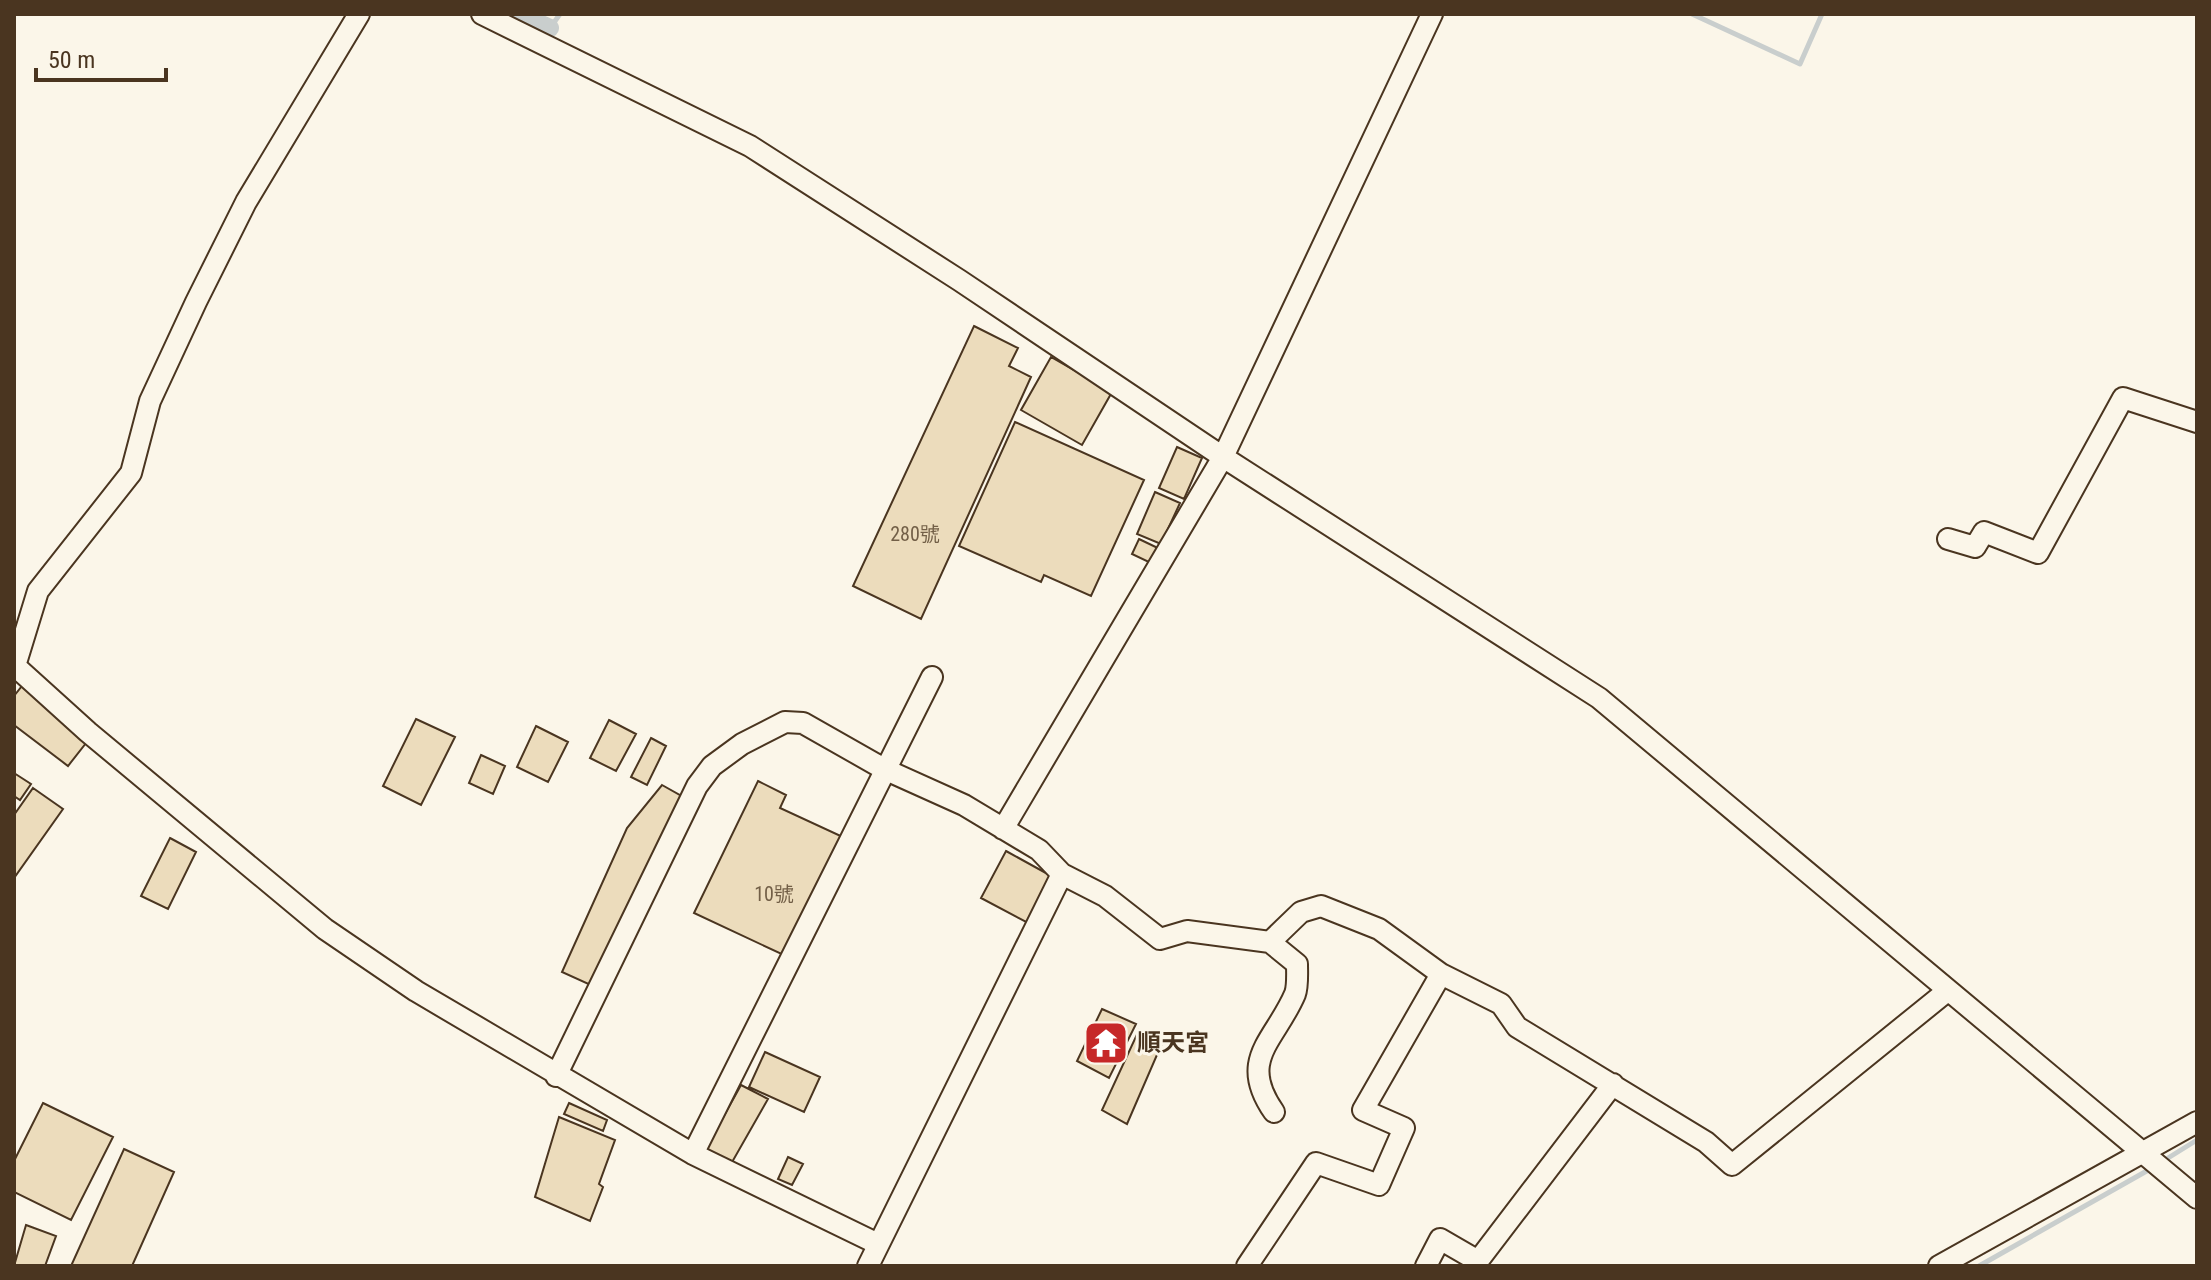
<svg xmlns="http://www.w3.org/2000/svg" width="2211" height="1280" viewBox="0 0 2211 1280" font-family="'Roboto Condensed','Noto Sans TC',sans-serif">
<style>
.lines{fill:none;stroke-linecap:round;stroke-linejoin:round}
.stream{stroke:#c9cecd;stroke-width:5}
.canal{stroke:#c9cecd;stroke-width:18}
.building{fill:#ecdcbc;stroke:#4a3520;stroke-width:2}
.minor-casing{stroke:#4a3520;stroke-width:24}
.minor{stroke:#fbf6e9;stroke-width:20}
.labels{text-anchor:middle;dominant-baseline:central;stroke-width:6;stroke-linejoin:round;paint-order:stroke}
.number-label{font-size:20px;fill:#725f47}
.poi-label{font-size:24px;font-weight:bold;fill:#4a3520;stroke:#fbf6e9;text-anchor:start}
</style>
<rect width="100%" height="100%" fill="#fbf6e9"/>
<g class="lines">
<path class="stream" d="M1692,14L1800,64L1822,14
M550,28L560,14
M2160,1163L2197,1140
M1979,1266L2152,1168"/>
<path class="canal" d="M519,14L550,28"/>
</g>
<path class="building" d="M974,326L1018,348L1009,366L1031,377L921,619L853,586Z
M1051,357L1112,392L1082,445L1021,410Z
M1015,422L1144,480L1091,596L1044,575L1041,582L959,546Z
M1177,447L1202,458L1184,499L1159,488Z
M1155,492L1180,503L1161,544L1137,534Z
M1139,539L1162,550L1155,565L1132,554Z
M22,686L90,738L68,766L14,725V696Z
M416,719L455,737L421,805L383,786Z
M609,720L636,734L616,771L590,758Z
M536,726L568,742L548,782L517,767Z
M651,738L666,746L647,785L631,777Z
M481,755L505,766L493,794L469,783Z
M14,773L31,784L20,800L14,796Z
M758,781L786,795L780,808L845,838L788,957L694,913Z
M662,785L685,798L595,987L562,972L627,828Z
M33,788L63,809L14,878V815Z
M170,838L196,852L168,909L141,896Z
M1006,851L1055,878L1030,924L981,898Z
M1102,1009L1136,1024L1109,1078L1077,1061Z
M1139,1030L1163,1041L1127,1124L1102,1110Z
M765,1052L820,1077L804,1112L749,1087Z
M741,1085L768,1099L731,1164L705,1150Z
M43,1103L113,1137L71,1220L14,1192V1161Z
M569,1103L607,1120L603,1131L564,1114Z
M559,1117L615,1140L599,1184L603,1187L590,1221L535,1197Z
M124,1149L174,1172L132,1266H71Z
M788,1157L803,1164L792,1185L778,1179Z
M26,1225L56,1236L45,1266H14Z"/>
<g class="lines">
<g class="minor-casing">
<path id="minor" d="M359,14L246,202L196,302L150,401L131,473L38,591L15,666L88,732L325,929L416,991L693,1154L878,1244
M482,14L750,146L959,280L1223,457L1599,698L2197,1198
M1948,539L1975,547L1984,532L2038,553L2123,398L2197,422
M1003,829L1223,457L1432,14
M1270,942L1301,912L1321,906L1379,929L1441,974L1501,1004L1517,1027L1706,1142L1732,1165L1946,992
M556,1076L697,786L712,766L742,744L785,722L803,723L884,769L964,805L1039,850L1062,874L1105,896L1160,939L1187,931L1270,942L1297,964C1297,973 1298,986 1295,994C1275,1041 1237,1059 1274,1112
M693,1154L932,677
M868,1266L1062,874
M1247,1266L1316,1163L1379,1185L1404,1128L1363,1110L1441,974
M1426,1266L1440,1239L1478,1261L1613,1084
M1939,1266L2197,1122"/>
</g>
<use href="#minor" class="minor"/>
</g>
<defs>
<g id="temple-square" transform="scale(2.3)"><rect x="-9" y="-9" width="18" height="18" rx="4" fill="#c62828" stroke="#fbf6e9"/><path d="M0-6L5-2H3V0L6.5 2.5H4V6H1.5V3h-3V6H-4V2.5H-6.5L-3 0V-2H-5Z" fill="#fff"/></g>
</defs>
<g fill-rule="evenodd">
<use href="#temple-square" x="1106" y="1043"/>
</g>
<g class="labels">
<g class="number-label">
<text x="915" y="534">280號</text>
<text x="774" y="894">10號</text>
</g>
<g class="poi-label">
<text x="1137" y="1043">順天宮</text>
</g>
</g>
<rect width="2211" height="1280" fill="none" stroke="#4a3520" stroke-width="32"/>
<path d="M36 68v12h130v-12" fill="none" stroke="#4a3520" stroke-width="4"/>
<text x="48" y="68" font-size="24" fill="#4a3520" stroke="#fbf6e9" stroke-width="6" paint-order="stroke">50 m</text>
</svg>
